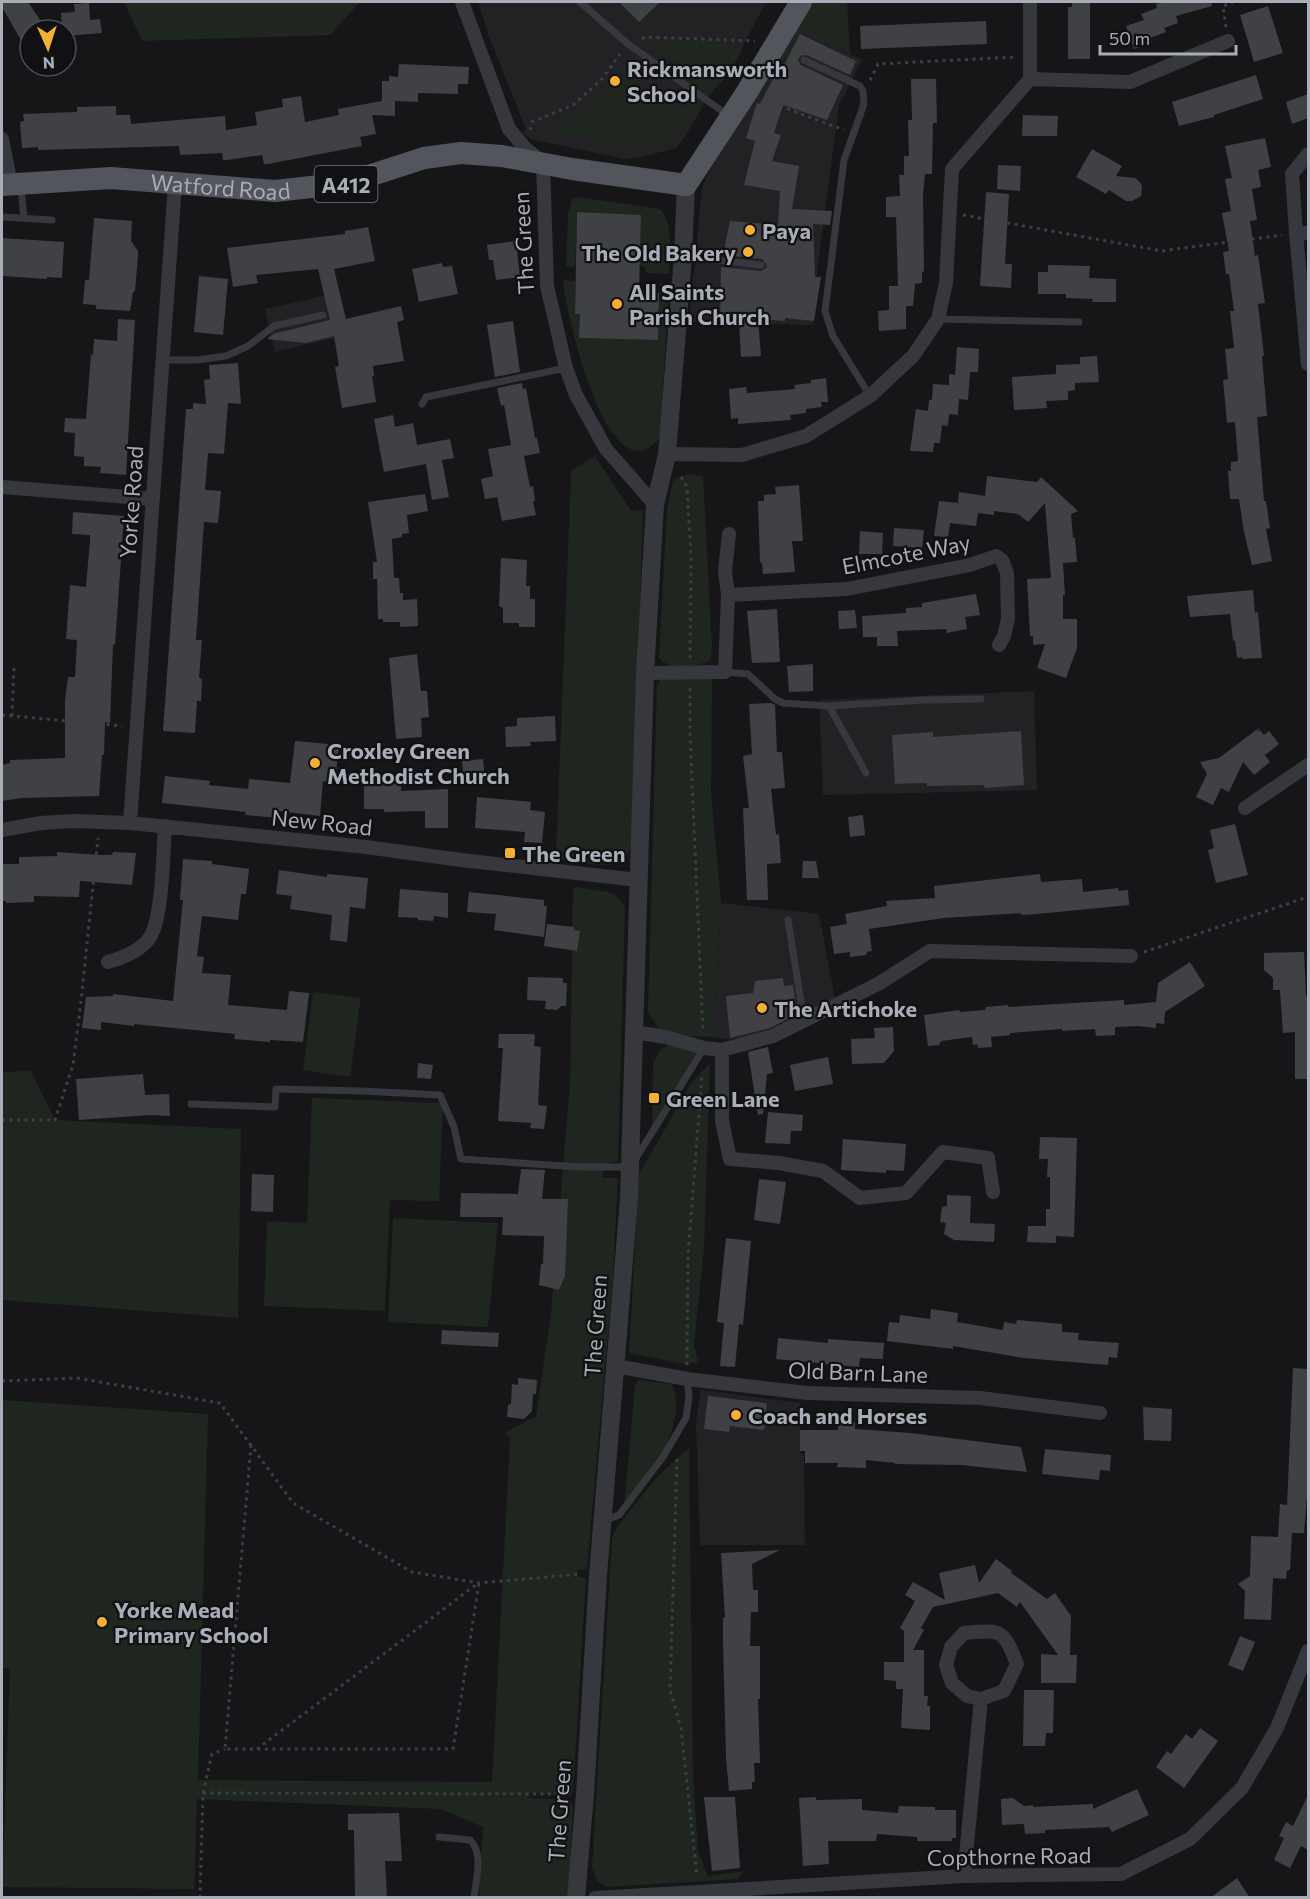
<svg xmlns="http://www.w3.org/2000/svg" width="1310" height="1899" viewBox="0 0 1310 1899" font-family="Commissioner,sans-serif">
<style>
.built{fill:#222225}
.green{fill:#1e261f}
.building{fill:#404145}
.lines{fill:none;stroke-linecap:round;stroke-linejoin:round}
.path{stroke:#3d3f44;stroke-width:3;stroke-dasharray:3 4.5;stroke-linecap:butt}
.service{stroke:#37383d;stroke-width:7}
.minor{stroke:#37383d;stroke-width:14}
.tertiary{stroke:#37383d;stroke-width:18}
.primary{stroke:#53555c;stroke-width:22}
.poi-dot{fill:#f2b134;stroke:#111113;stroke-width:2}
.labels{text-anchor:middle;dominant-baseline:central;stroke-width:4.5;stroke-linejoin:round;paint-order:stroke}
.shield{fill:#111113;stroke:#7b7e86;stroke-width:1.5}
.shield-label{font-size:21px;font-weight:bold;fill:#a8adb8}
.poi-label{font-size:22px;font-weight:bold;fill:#a8adb8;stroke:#111113;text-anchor:start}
.street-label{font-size:22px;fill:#a8adb8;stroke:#111113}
</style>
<rect width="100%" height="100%" fill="#161618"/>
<path class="built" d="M478,2H766L728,75L710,94L683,140L676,148L642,157L624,159L531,139L524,134L522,132L526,129L488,34Z
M802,30L862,60L839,105L818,265L813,325L689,322L702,187L713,163L764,72L785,63Z
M337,293L347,335L275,352L265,309Z
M1034,691L1037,790L823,795L819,700Z
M721,903L819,914L835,999L778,1034L730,1039L713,1037Z
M701,1390L800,1403V1453L804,1454L805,1545H700L696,1423Z"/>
<path class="green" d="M124,2H359V3L330,35L142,41Z
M812,2H847L850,54L802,31L779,76L769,74Z
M721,40L742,51L728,75L710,94L690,84L694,74L648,44Z
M627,76L680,110L689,102L700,108L689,126L673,137L652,145L633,146L551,131Z
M578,197L660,209C674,223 670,256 669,274L647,273L644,266H640L641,215L621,214L599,219V213L577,212L575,267L566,266L568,213L572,199Z
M563,280L575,281V313L580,314V338L657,340L660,284L669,285L660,438C655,443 648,450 641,451C598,455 566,312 563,280Z
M595,456L631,511L643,510L632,844L625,860L611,865L571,863L556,857L571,471Z
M689,474L703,476L712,646L710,661C696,666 669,671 659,658L667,508L673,481L680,476Z
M705,674L712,679L711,793L721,903L713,1037L691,1036L658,1028L648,1012L657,685C665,670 690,675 705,674Z
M576,887L614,893L625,907L618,1161L606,1164L602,1178H618L613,1278L587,1569L577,1570V1576L586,1578L573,1792L570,1797L530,1793L529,1798L570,1800L573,1806L569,1897H479L483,1827L441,1809L197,1799L194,1889L2,1887L10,1669L2,1668V1400L208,1414L198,1780L492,1782L510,1439L505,1433L536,1416L551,1314L570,1084L573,890Z
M313,992L361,998L350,1077L303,1070Z
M670,1044L696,1051L697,1062L652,1141L653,1063L661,1049Z
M710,1063L704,1248L694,1344L698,1362L685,1364L629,1353L639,1174L692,1082Z
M31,1071L55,1120L241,1129L238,1318L2,1300V1072Z
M312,1098L443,1103L439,1201L390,1200L385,1311L264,1306L267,1221L307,1223Z
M393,1218L498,1223L488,1327L388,1322Z
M639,1380L671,1384C691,1418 649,1479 629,1508H624L635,1386Z
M689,1448L693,1772L698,1852L708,1876L744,1871L738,1879L607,1887L597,1881L592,1867L612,1538L617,1527L658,1476Z"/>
<path class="building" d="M2,2H28L47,30H30V56L2,7Z
M619,2H660L639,22Z
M1072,2H1090V59H1068V7H1072Z
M1165,2H1211L1212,6L1176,16L1178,23L1164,28L1166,32L1150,38L1152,43L1134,49L1126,26L1144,20L1141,14L1157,8L1156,4Z
M89,3L90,20L100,19L102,33L66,36V30H62L61,13L75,12L74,4Z
M1268,6L1283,53L1254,62L1240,15Z
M986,21L987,44L861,49L860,26Z
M800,34L856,61L850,75L848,74L806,55L800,56L798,60L801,65L843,85L827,120L783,105L774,133L781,135L772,161L799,166L792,209L832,211L830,225L813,224L815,277H821L814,321L785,318V321L758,319L761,356L741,357L739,322L720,321L721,267L761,271L765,269L767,265L762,259L724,255L726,240L730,221L778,225L780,191L744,185L755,141L746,138L757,103L760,104L774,77L777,79Z
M399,64L469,67L468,84H458V94L418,93V102L395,101V116L372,115L376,134L360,137L362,146L268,164H264L262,155L227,160H223L222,153L180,155L179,146L38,150V147L22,148L20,122L24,121L23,114L77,112V107L116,106V115H130L131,124L225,116L226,130L257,125L255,112L283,107L282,99L301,96L305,122L339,115L338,109L382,101V81H389V76L398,77Z
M1256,75L1263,99L1214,115V117L1179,126L1172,102Z
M911,79H936L937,123H933L932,174H925L923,195L924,271L922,272V283L915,284L913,306H906V329L879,331L878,311L889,310V286H898L896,217H886V197L900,196L899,175H904V156H909L908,120H912Z
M1308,94V118L1292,124L1286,102Z
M1023,115L1058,116L1057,136H1022Z
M1265,138L1271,167L1258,170L1261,187L1252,189L1257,220L1250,221L1255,256L1258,255L1265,303L1258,304L1264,356H1262L1267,416L1257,417L1264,501H1266L1270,528L1266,529L1272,561L1252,565L1244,532L1239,499H1230L1228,471H1231V462L1238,461L1235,422L1227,423L1223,380L1228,379L1225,349L1234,348L1230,311H1234L1229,274H1226L1223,252L1229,251L1222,213L1231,211L1225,179L1232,178L1225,146Z
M1092,149L1122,166L1116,176L1135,178L1139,181L1142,186L1141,196L1132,201H1126L1109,190L1106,194L1076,177Z
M998,165L1021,166L1020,191L997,189Z
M986,192L1009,194L1005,264H1012L1011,288L980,286Z
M577,212L641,215L639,293H659L658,340L579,338L580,314H575Z
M94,218L132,221L131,241L138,251V256L135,291L133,292L130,311L96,309V305L83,304L85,280H89Z
M368,227L375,261L334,269L346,319L401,306L404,320L397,322L404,361L373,366L374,376H372L376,402L342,408L335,367L339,366L334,336L306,343L267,339L273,334L330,320L318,269L256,275L258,283L233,287L227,248L345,234V231Z
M2,238L64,242L62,278L47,277V279L2,276Z
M516,241L520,277L496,280L493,260H489L487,245Z
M442,263L443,267L452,266L458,294L419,302L412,269Z
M1048,265L1090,266L1089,278L1116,279V302H1092L1093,299L1066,298V294H1038V272H1048Z
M199,276L228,279L223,335L194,332Z
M118,319L135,320L126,475L100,473L101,467L84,466V457L74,456L75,433L64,432L65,418L86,419L91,354L93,355L94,339L117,341Z
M513,321L520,372L495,377L487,325Z
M957,347L979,349L978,372H970L968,400L959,399L958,415L949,414L948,426L942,425L940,443H934L933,452L910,451L916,409L928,411L929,400H932L933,384L949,385V374L955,375Z
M1097,356L1099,382L1075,383V390L1068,391V400L1046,401L1047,408L1014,410L1012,377L1056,374V365L1080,364V357Z
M238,363L241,404L228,403L224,454L208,453L205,490L221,491L218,523L204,522L196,640H202L199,678L202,679L201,701H197L195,733L163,731L186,409H193V403L206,404L204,380L210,379L209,365Z
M826,378L828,402H821L822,407L806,409V413L790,415L791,420L738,424V418L731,419L729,389L746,387L747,393L795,389L794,385L811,383V380Z
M522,383L523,389L526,388L535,438H537L540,453L524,456L530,487L533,486L535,501H533L536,515L502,521L497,497L485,499L481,479L493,476L488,449L511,445L504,405L501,406L497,388Z
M393,415L395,427L413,423L417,445L450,439L454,458L442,460L449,497L432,500L426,464L384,472L374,419Z
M987,476L1037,482L1041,477L1078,511L1071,514L1073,538H1075L1077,562L1063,563L1065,595H1063V619H1077V648L1066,678L1037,668L1045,644L1033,645V636H1030L1027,579L1051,578L1045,503L1028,522L1018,514L994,511V515L978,513L976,526L950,523L948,537L934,536L939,501L958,503L959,492L985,496Z
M799,485L803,541H792L795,572L763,574L762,563L760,562L758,501H764V495L776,494L775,487Z
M425,494L428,511L407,515L409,533L402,534V537L392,539L394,578H399L400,593H403V600L417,599L418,626L400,627V622H383V619H378L377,579H373V562H377L368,502Z
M73,512L124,516L115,645L113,644L110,723L105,722L104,755H102L99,796L21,798L2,801V765L10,763V760L65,758V701L68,677H75L77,640L66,639L70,585L86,587L90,540V535L72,534Z
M894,528L924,530L922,548L893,546Z
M860,531L883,533L882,554H859Z
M501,558L527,560L526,586H530V599H535V627H519V623H503V608L499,606Z
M1253,590L1255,613L1258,612L1262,658L1242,659V657L1237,658L1235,640L1233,641L1230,614L1190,617L1187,596Z
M976,594L980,615L965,617L967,629L947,633L946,629L897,631L898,646H877V637H863L862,616L906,613V608L922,607V603Z
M777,609L780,662L752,663L747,611Z
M855,610L857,628L839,629L838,611Z
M417,654L421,691H427L429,717L421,718L422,737L396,739L389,658Z
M813,664V691L789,692L787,666Z
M771,703L775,705L777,752H782L785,788L771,789L776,835L779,834L781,863L767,864L768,900H747L743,808H749L743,756L752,754L749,704Z
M555,716L556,741L530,742L531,746L506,747L505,727L517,726V718Z
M1260,727L1257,732L1260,730L1264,735L1269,731L1279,744L1265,755L1270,762L1254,775L1243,762L1229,792L1221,788L1213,805L1196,797L1207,774L1200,762L1219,758Z
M1021,731L1024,785L985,788L984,785L927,786V783H919L895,784L892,735L933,732V737Z
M295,741L339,745L335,783L323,781L320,816L278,811V818L245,815L246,812L162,803L165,776L210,781L209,785L248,789L249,779L290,783Z
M483,759L485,780L464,782L462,761Z
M364,779H401V791L448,789V828H425V811L384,812V809H364Z
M477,797L531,802L530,810L545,812L542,843L524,842L525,832L475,828Z
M863,815L865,835L850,837L848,817Z
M1235,824L1248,875L1216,883L1208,850L1214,848L1210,830Z
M57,852L100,855H112L113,852L136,853L132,885L80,881L79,897L34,896V902L6,903V901H2V864H19V857L57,856Z
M183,859L212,861V864L249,869L246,894H241L238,920L202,916L197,956L204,957L202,973L231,975L228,1005L287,1010L289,991L309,993L303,1042L270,1040V1042L234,1039L235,1034L134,1024V1026L101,1022V1030L82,1028L86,997L113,996V994L173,1001L183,900H180Z
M803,861H816L819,878H802Z
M279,870L327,877V874L368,878L365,909L350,907L347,942L330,940L332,915L290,909L292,896L276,894Z
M1040,874L1041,882L1082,879L1083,892L1118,888L1119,891L1128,890L1129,905L1037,914L1021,915V913L944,918L869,929L872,951L867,952L866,955L850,957V952L834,954L830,927L847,924L845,914L887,906L886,901L935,898L934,886Z
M400,889L448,893V918L434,916L433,921L418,920V918L398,917Z
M469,892L544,900V906H547L544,937L494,930L496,914L467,912Z
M547,924L574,927V930L580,931L577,951L544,946Z
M1304,952L1306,996H1308V1079H1295V1032L1283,1033L1280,990H1273V978L1264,970V953Z
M1190,962L1205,986L1165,1012L1164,1024L1156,1023V1028L1138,1026L1115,1027V1035L1096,1036L1095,1029L1062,1031V1029L1010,1033V1035L991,1037L992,1047L978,1048L977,1044L973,1045L972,1037L941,1041L939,1045L928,1046L924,1015L959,1010L960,1012L985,1010L986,1007L1008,1005V1007L1124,1000V1005L1156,1002L1158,983Z
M528,977L563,978V983H567L566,1006H561L557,1010L545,1009L546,1001L527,1000Z
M783,978L784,986L793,985L797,1014L770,1028L730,1038L726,996L753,993L755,981Z
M893,1027L894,1051L884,1063L852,1064L851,1039L875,1038L874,1028Z
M499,1034H532L535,1035L534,1046L541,1047L538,1105L547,1106L544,1129L530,1128L531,1123L498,1121L503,1048H498Z
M768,1047L773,1073L767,1074L763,1114L758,1115L748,1052Z
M828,1057L833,1084L795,1091L790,1065Z
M418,1063L433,1065L431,1079L417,1078Z
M143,1074L145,1095L169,1094L170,1116L150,1115L79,1120L76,1079Z
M768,1112L803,1115L802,1131H791L790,1144L765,1143Z
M1040,1137L1077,1138L1074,1237L1056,1236V1243L1027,1242L1028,1226H1046V1209H1050V1177H1047L1048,1159H1039Z
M843,1139L906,1144L904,1171L886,1170V1173L841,1170Z
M521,1169L545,1170L542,1199H568L565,1276L559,1290L539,1285L541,1264H543L544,1236L502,1235L503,1217H460L461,1193L518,1194Z
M252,1174L274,1175L273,1212L251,1211Z
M759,1179L786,1182L780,1224L754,1220Z
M947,1195L971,1196L970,1223L995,1224L994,1242L954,1240L944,1234L946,1223L940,1222L942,1207L947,1206Z
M726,1238L751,1241L743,1325L739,1324L735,1367L720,1366L724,1323L717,1322Z
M931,1309L958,1313L957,1322L1003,1330L1004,1322L1016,1324L1017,1320L1062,1324V1332L1079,1333L1078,1340L1119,1343L1117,1358L1109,1357L1108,1365L1024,1358L953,1346V1349L887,1341L889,1322L899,1323L900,1315L930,1319Z
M442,1330L499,1333L498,1347L441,1344Z
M778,1338L828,1343V1339L884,1343L883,1359L860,1358L859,1367L776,1359Z
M1293,1368L1308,1369V1485L1304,1533H1292L1290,1570H1287L1286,1579L1273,1578L1271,1620L1244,1619L1245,1591L1238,1584L1250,1576L1251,1536L1278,1537L1280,1504L1287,1505Z
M518,1378L537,1380L536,1394H533L532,1411L524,1419L507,1417L508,1405L511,1404L512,1384L518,1385Z
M708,1396L767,1403L764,1430L730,1426L729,1432L704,1429Z
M1143,1407L1172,1409L1171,1441L1144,1440Z
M838,1421L855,1422V1429L911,1433L1021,1447L1027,1472L961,1465L895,1464V1463L866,1460V1468L837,1467L838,1463H805V1451H800V1430H838Z
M1045,1449L1111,1455L1110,1471L1100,1470L1099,1480L1042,1474Z
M780,1550L752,1564L753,1590H758V1612H751L750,1646H760V1699H758L760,1763H754L755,1782H752V1789L729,1791L726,1757L723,1643V1618H725L721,1553Z
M996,1559L1012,1571L1011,1573L1047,1599L1055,1593L1071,1616L1070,1655H1077L1076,1683H1041V1654L1058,1655L1020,1602L1017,1607L998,1593L933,1607L921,1628L924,1630L913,1650H924V1696H928L927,1706H930V1730L901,1728L903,1689H896V1681L884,1680V1662H904V1631L900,1628L915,1601L905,1595L913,1582L945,1600L939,1573L975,1565L979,1583Z
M1240,1636L1255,1642L1243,1671L1228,1665Z
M1024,1690H1054L1053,1733H1046L1045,1746H1023Z
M1200,1728L1218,1741L1184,1788L1156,1767L1167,1751L1171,1754L1186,1734L1192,1739Z
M1137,1789L1149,1815L1112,1832L1109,1827L1045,1830V1833L1025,1834L1024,1824L1002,1825L1001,1799L1013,1798L1024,1806L1033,1805V1807L1093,1804V1809Z
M1308,1795V1850L1301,1846L1290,1868L1274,1860L1284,1838L1279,1836L1286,1822L1293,1826Z
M704,1797H735L740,1868L712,1871Z
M816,1797V1800L862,1799V1810L898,1813L899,1806L935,1807V1810H956V1838H952V1841H917V1837L877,1834L876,1841H828L829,1864L803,1866L799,1798Z
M399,1813L402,1861H385L387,1898H355L354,1830H348V1814Z
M1237,1878L1250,1898H1210Z"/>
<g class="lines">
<path class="path" d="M1226,27L1223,6L1233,2
M642,39L645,37L755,41
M870,80L878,64L1016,57
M766,101L844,130
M530,130L532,122L573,105L602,79L620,54
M963,215L1162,251L1282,235
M681,477L687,487L691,556L690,658
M690,688V735L703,1033
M2,715L122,726
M12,716L14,667
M1144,952L1308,897
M2,1120H55L73,1065L81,1001L98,838
M687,1365L688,1255L702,1075
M2,1381L77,1378L220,1403L293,1503L412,1572L479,1583L581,1574
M251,1445L225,1749H453L479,1583
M677,1459L670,1690L681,1728L697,1876
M257,1749L477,1584
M203,1793L212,1754L225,1749
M200,1898L203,1793L569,1794"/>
<path class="service" d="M580,2L628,44L729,116
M804,60L860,86L863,91L864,104L844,160L825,311L833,336L870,396
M21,188L24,218
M2,217L52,220
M683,256L761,265
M938,319L1079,322
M163,360H197L226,356L248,346L274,326L323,315
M422,404L426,397L566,368
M725,672L748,674L775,699L783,703L829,706L866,773
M829,706L924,700L981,699
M788,920L804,1021
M191,1104L275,1107L276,1089L362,1091L440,1095L454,1127L461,1159L581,1167H627
M635,1160L704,1048
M606,1520L619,1515L663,1457L686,1418L689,1397L687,1379
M439,1837L470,1840C484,1853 476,1880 474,1898"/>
<path class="minor" d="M462,2L509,129L525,148L543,163L547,286L566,368L576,395L606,449L655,505
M1030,79L1130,82L1228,41
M2,139L11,184
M1296,233L1292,174L1308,154
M1308,233H1296L1308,364
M667,454L742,455L806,436L870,396L913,356L938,319L946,283L952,169L1030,79V2
M2,487L153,499
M728,595L725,571L729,534
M645,673L725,672L728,595L847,589L970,565L996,556L1002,560L1007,573L1008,619L1004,636L999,645
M1245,808L1308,765
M130,823L175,184
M2,830L41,823L73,821L130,823L366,847L461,860L638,880
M108,962C122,958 138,952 148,940C163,923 163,851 165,826
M634,1032L666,1037L704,1048L722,1050L773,1036L878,984L930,951L1131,956
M722,1050V1121L730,1159L779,1163L823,1171L860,1198L906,1193L943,1152L988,1158L993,1192
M616,1366L687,1379L807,1393L980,1398L1100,1413
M964,1876L981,1699L967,1696L952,1683L946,1665L951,1647L964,1633C1001,1630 1003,1628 1017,1664L1004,1691L981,1699
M595,1898L964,1876L1121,1874L1190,1839L1242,1788L1277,1728L1308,1651"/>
<path class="tertiary" d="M576,1898L585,1794L598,1575L629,1199L645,673L655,505L667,454L683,256L686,185"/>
<path class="primary" id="s1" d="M2,185L111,178L275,191L347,183L424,158L461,153L502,156L572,169L686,185L747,92L801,2"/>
</g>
<g class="poi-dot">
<circle cx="615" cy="81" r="6"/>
<circle cx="750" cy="230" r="6"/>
<circle cx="748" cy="252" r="6"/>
<circle cx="617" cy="304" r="6"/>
<circle cx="315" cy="763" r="6"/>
<rect x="504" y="847" width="12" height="12" rx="3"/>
<circle cx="762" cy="1008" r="6"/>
<rect x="648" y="1092" width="12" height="12" rx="3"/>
<circle cx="736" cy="1415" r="6"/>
<circle cx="102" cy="1622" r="6"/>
</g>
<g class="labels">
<rect class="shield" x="314.5" y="166" width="63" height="36" rx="4.5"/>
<g class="shield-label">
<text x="346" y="184">A412</text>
</g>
<g class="poi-label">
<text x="627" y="68">Rickmansworth<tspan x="627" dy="25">School</tspan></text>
<text x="762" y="230">Paya</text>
<text x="736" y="252" text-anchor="end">The Old Bakery</text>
<text x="629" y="291">All Saints<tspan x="629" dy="25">Parish Church</tspan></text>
<text x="327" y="750">Croxley Green<tspan x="327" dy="25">Methodist Church</tspan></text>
<text x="522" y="853">The Green</text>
<text x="774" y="1008">The Artichoke</text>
<text x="666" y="1098">Green Lane</text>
<text x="748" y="1415">Coach and Horses</text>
<text x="114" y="1609">Yorke Mead<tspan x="114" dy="25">Primary School</tspan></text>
</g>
<g class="street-label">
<text stroke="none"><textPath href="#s1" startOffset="219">Watford Road</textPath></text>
<text transform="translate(523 243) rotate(-93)">The Green</text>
<text transform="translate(131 502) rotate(-86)">Yorke Road</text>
<text transform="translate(906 554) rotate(-11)">Elmcote Way</text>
<text transform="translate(322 822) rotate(6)">New Road</text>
<text transform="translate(595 1326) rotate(-86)">The Green</text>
<text transform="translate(858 1372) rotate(2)">Old Barn Lane</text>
<text transform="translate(559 1811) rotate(-86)">The Green</text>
<text transform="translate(1009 1856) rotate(-1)">Copthorne Road</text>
</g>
</g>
<rect width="1310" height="1899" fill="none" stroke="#a8adb8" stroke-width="6"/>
<g transform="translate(48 48) rotate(177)"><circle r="28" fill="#111113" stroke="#4d4f55" stroke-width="1.5"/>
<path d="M0-4.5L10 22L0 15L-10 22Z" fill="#f2b134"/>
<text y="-9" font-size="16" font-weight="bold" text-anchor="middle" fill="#a8adb8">N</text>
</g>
<path d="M1100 45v9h136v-9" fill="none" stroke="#a8adb8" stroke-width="3"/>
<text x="1109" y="45" font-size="18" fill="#a8adb8" stroke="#111113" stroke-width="4.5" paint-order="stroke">50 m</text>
</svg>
